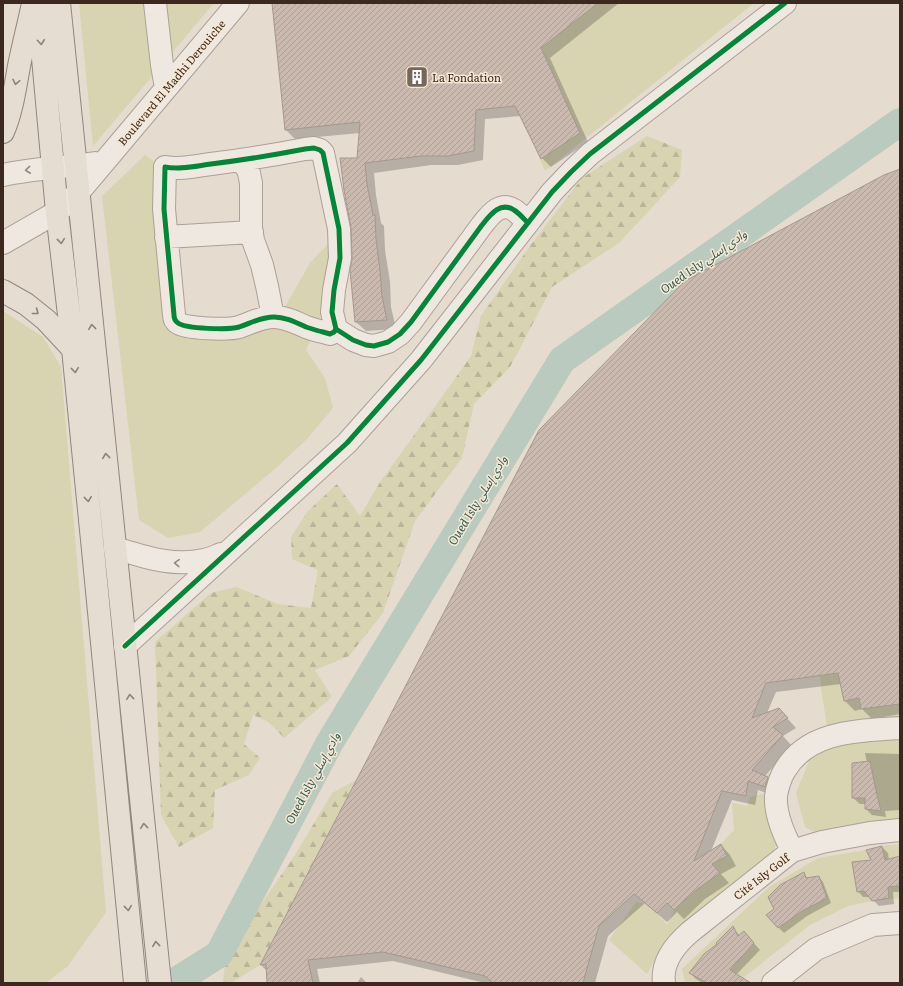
<svg xmlns="http://www.w3.org/2000/svg" width="903" height="986" viewBox="0 0 903 986" font-family="Literata,'Noto Sans Arabic',serif">
<style>
.green{fill:#d8d3b1}
.forest{fill:url(#forest-firs)}
.shadow{fill:#0003}
.lines{fill:none;stroke-linecap:round;stroke-linejoin:round}
.river{stroke:#bacabe;stroke-width:28}
.building{fill:url(#building-hatch);stroke:#a6978e}
.minor-casing{stroke:#aba197;stroke-width:24}
.major-casing{stroke:#90867f;stroke-width:24}
.minor{stroke:#eee8e1;stroke-width:22}
.major{stroke:#e5ddd2;stroke-width:22}
.cycleway-casing{stroke:#f7e8d5;stroke-width:8}
.cycleway{stroke:#00873e;stroke-width:5}
.oneway{stroke:#908278}
.oneway2{stroke:#948880}
.labels{text-anchor:middle;dominant-baseline:central;stroke-width:3;stroke-linejoin:round;paint-order:stroke}
.poi-label{font-size:11px;fill:#3b281f;stroke:#f7e8d5;text-anchor:start}
.street-label{font-size:11px;fill:#3b281f;stroke:#f7e8d5}
.water-label{font-size:12px;font-style:italic;fill:#2e5b51;stroke:#f7e8d5}
</style>
<defs>
<pattern id="forest-firs" width="22" height="20" patternUnits="userSpaceOnUse"><rect width="22" height="20" fill="#d8d3b1"/><path d="M5 1l3.5 6h-7zM16 11l3.5 6h-7z" fill="#bab598"/></pattern>
<pattern id="building-hatch" width="6" height="6" patternUnits="userSpaceOnUse"><rect width="6" height="6" fill="#cab9af"/><path d="M-1 1l2-2M0 6l6-6M5 7l2-2" fill="none" stroke="#ae9f96"/></pattern>
</defs>
<rect width="100%" height="100%" fill="#e5dbcf"/>
<path class="green" d="M79,3H214L93,146Z
M532,3H754L545,171L512,94Z
M145,155L159,165L184,328L282,312L310,263L333,239L322,313L306,350L325,378L333,408L307,439L276,468L200,532L168,538L139,520L102,196Z
M3,311L43,337L61,367L106,912L68,966L46,983H3Z
M900,665V718L827,726L821,688L820,676Z
M900,735V824L818,834L805,827L796,793L810,759L840,741Z
M778,772V840L771,857L664,943L647,974L609,940L636,902L646,904L657,913L667,925L674,910L696,890L720,873L712,864L727,856L721,844L734,830L732,803L747,806L750,797L766,793L767,774Z
M900,844V898L872,901L848,906L810,925L743,978L739,983H685L682,969L769,887L818,858L866,850L882,846Z"/>
<path class="forest" d="M647,136L682,150L680,177L619,243L552,287L510,367L474,404L462,458L415,521L383,613L349,656L315,670L332,697L284,738L269,722L253,715L244,744L260,758L249,775L215,790L213,828L179,847L161,815L155,642L211,593L236,587L278,604L311,608L318,570L292,559L291,537L308,511L337,484L360,516L380,482L444,394L471,356L481,316L530,246L582,178Z
M356,780L260,965L231,983H223L225,964L262,903L295,855L332,793Z"/>
<path class="shadow" d="M273,3H619L550,58L588,142L551,167L542,158L521,116L485,119L483,160L458,165H431L374,173L376,195L381,223L384,226L385,250L390,282L391,307L396,329L366,331L356,322L358,159L360,133L295,139L286,130Z
M900,170V714L872,719L862,709L855,711L845,701L841,684L776,692L767,713L779,709L796,728L783,736L792,746L765,776L768,777L777,787L775,796L758,790L755,805L732,800L711,851L721,845L730,855L736,866L721,874L729,883L705,899L684,919L677,912L667,922L645,903L608,936L595,983H485L393,961L317,969L320,983H268V972L261,965L540,430Z
M900,749V810L885,811L886,817L872,815L866,809V804H860L853,798V764L867,763L865,753L900,754Z
M882,847L888,853L889,860L900,857V892H893L894,904L879,906L870,897H863L858,891L872,861Z
M803,874L808,878L819,877L823,882L831,903L807,916L784,933L767,916L776,909Z
M733,928L740,936L744,932L760,950L736,975L739,983H699L701,982L696,979L690,973L719,945Z
M361,977L367,983H357Z"/>
<g class="lines">
<path class="river" d="M173,983L219,954L330,742L562,360L900,122"/>
</g>
<path class="building" d="M272,3H598L541,48L580,133L541,159L515,106L476,110L474,151L448,156H421L365,163L367,184L373,215H375L376,239L380,271L382,296L387,320L355,322L350,270L352,258L351,228L344,190L340,158H357L360,122L285,130Z
M900,169V704L861,709L859,698L844,701L838,673L766,683L752,718L779,708L788,718L773,727L783,735L752,770L768,777L765,787L748,781L746,796L722,791L694,861L721,844L727,856L712,864L720,873L696,890L674,910L667,903L657,913L634,894L599,926L583,983H493L485,976L383,952L308,960L313,983H267L266,964L260,965L539,430L685,281L884,175Z
M870,761L877,795L881,811L865,809V798H852V763Z
M882,846L885,860L900,856V886L888,887L889,898L872,901L864,891L857,892L852,862L871,860L866,850Z
M804,872L806,878L819,876L827,898L802,911L778,928L766,915L774,909L768,897L780,885Z
M733,926L738,936L744,931L754,943L730,970L751,983H707L689,973L704,954L717,944L716,943Z"/>
<g class="lines">
<g class="minor-casing">
<path id="minor" d="M155,3L162,65L166,88
M240,160L247,168L249,173L251,183V228L253,240L262,265L267,286L273,317
M3,175C33,168 64,168 95,163
M166,237L252,232
M3,243L57,212L78,193L238,3
M336,329L334,332L330,334L323,332C318,331 312,329 306,327C295,322 285,317 274,317C261,317 251,323 239,327C229,330 186,329 178,323C175,321 174,318 174,315L164,209L165,167C180,170 196,166 211,164C243,160 274,155 305,149L314,148L320,150L323,153L339,229L340,258L334,290L332,312L336,329L353,340L366,345L374,346L388,342L400,334L411,322L482,225C490,215 500,201 514,210C519,213 524,219 528,223
M115,548C145,557 173,567 204,560C210,559 216,556 221,554
M125,646L347,443L421,360L552,192L571,172L590,154L785,3
M792,851C784,834 775,815 776,796C777,788 781,776 785,770C809,730 859,731 900,728
M664,983C661,962 675,945 690,932L792,851L822,842L870,833L900,830
M773,983L816,949L873,925L900,923"/>
</g>
<g class="major-casing">
<path id="major" d="M38,3L57,212L73,349L93,550L135,983
M59,3L160,983
M3,132C12,111 15,88 19,66C23,46 28,27 32,8
M3,291L26,304L46,320L73,349"/>
</g>
<use href="#minor" class="minor"/>
<use href="#major" class="major"/>
<g class="cycleway-casing">
<path id="cycleway" d="M336,329L334,332L330,334L323,332C318,331 312,329 306,327C295,322 285,317 274,317C261,317 251,323 239,327C229,330 186,329 178,323C175,321 174,318 174,315L164,209L165,167C180,170 196,166 211,164C243,160 274,155 305,149L314,148L320,150L323,153L339,229L340,258L334,290L332,312L336,329L353,340L366,345L374,346L388,342L400,334L411,322L482,225C490,215 500,201 514,210C519,213 524,219 528,223
M125,646L347,443L421,360L552,192L571,172L590,154L785,3"/>
</g>
<use href="#cycleway" class="cycleway"/>
</g>
<defs><path id="oneway-chevron" d="M-2-3.5L2.5 0L-2 3.5" fill="none" stroke-width="1.6" stroke-linecap="round" stroke-linejoin="round"/></defs>
<g class="oneway">
<use href="#oneway-chevron" transform="translate(41 42) rotate(85)"/>
<use href="#oneway-chevron" transform="translate(16 82) rotate(101)"/>
<use href="#oneway-chevron" transform="translate(61 241) rotate(84)"/>
<use href="#oneway-chevron" transform="translate(36 312) rotate(38)"/>
<use href="#oneway-chevron" transform="translate(92 327) rotate(-96)"/>
<use href="#oneway-chevron" transform="translate(75 370) rotate(84)"/>
<use href="#oneway-chevron" transform="translate(106 456) rotate(-96)"/>
<use href="#oneway-chevron" transform="translate(88 499) rotate(84)"/>
<use href="#oneway-chevron" transform="translate(130 697) rotate(-96)"/>
<use href="#oneway-chevron" transform="translate(144 826) rotate(-96)"/>
<use href="#oneway-chevron" transform="translate(128 908) rotate(84)"/>
<use href="#oneway-chevron" transform="translate(156 944) rotate(-96)"/>
</g>
<g class="oneway2">
<use href="#oneway-chevron" transform="translate(28 170) rotate(174)"/>
<use href="#oneway-chevron" transform="translate(177 563) rotate(-177)"/>
</g>
<defs>
<g id="building-square" transform="scale(1.15)"><rect x="-9" y="-9" width="18" height="18" rx="4" fill="#76675d" stroke="#f7e8d5"/><path d="M-4-6H4V6H1V3H-1V6H-4ZM-2.5-4.3h1.7v1.8h-1.7ZM.8-4.3h1.7v1.8H.8ZM-2.5-1h1.7V.8h-1.7ZM.8-1h1.7V.8H.8Z" fill="#fff"/></g>
</defs>
<g fill-rule="evenodd">
<use href="#building-square" x="417" y="77"/>
</g>
<g class="labels">
<g class="poi-label">
<text x="432" y="77">La Fondation</text>
</g>
<g class="street-label">
<text transform="translate(171 82) rotate(-50)">Boulevard El Madhi Derouiche</text>
<text transform="translate(761 876) rotate(-38)">Cité Isly Golf</text>
</g>
<g class="water-label">
<text transform="translate(703 261) rotate(-35)">Oued Isly وادي إسلي</text>
<text transform="translate(477 500) rotate(-59)">Oued Isly وادي إسلي</text>
<text transform="translate(312 778) rotate(-62)">Oued Isly وادي إسلي</text>
</g>
</g>
<rect width="903" height="986" fill="none" stroke="#3b281f" stroke-width="8"/>
</svg>
